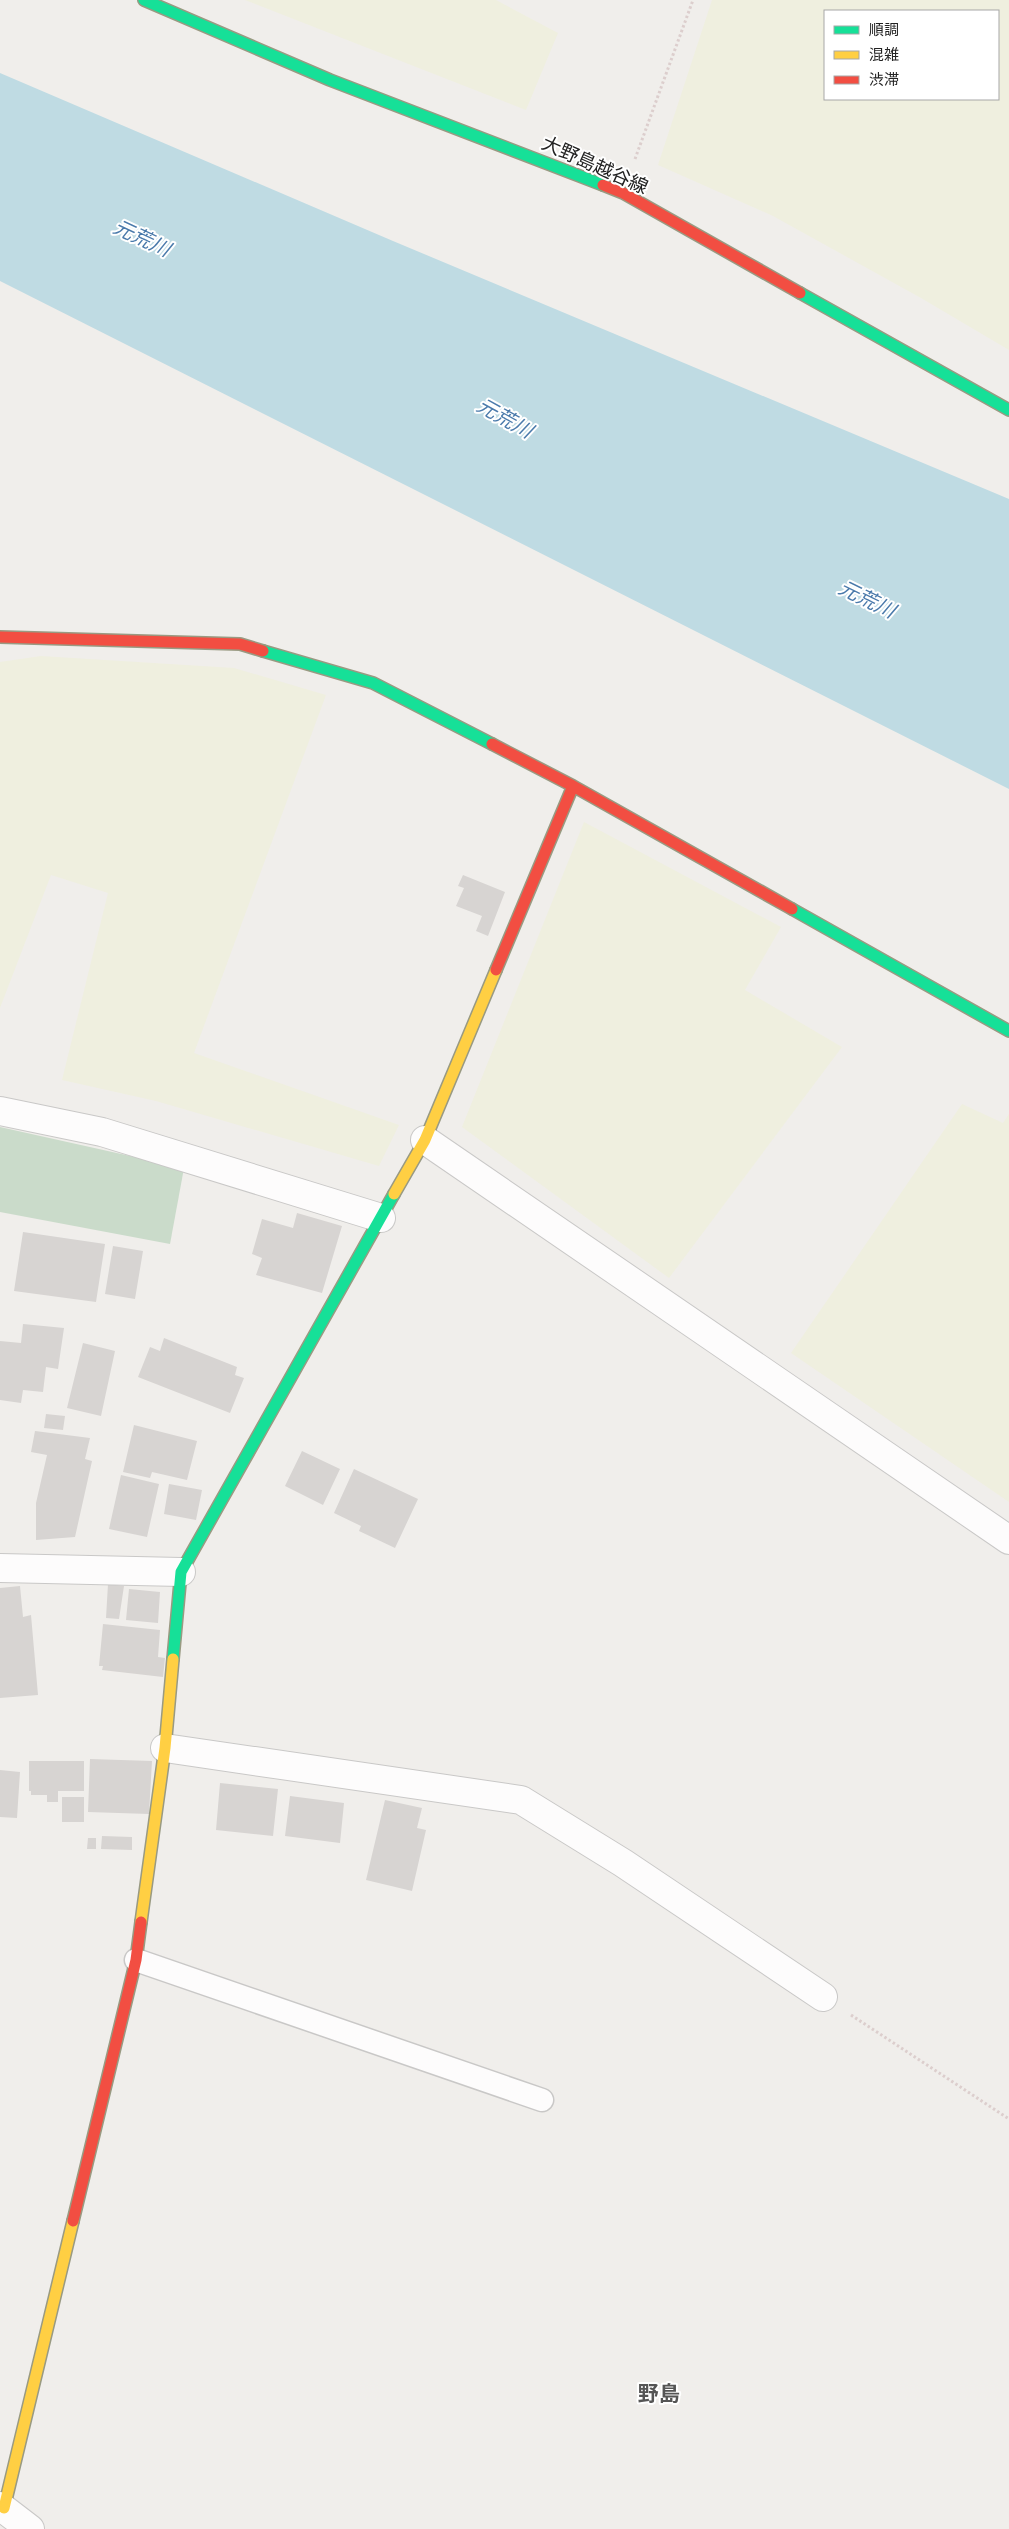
<svg xmlns="http://www.w3.org/2000/svg" width="1009" height="2529" viewBox="0 0 1009 2529" font-family="'Space Grotesk','Noto Sans JP',sans-serif">
<style>
.farmland{fill:#efefdf;fill-rule:evenodd}
.cemetery{fill:#cadbca}
.water{fill:#bfdbe3}
.building{fill:#d7d4d2}
.lines{fill:none;stroke-linecap:round;stroke-linejoin:round}
.lane-casing{stroke:#c9c8c7;stroke-width:25}
.street-casing{stroke:#c9c8c7;stroke-width:30}
.fast-casing{stroke:#999a82;stroke-width:14}
.slow-casing{stroke:#999a82;stroke-width:14}
.jam-casing{stroke:#999a82;stroke-width:14}
.path{stroke:#dccecd;stroke-width:3;stroke-dasharray:2.5 2.5;stroke-linecap:butt}
.lane{stroke:#fdfcfc;stroke-width:22}
.street{stroke:#fdfcfc;stroke-width:28}
.fast{stroke:#16e098;stroke-width:11}
.slow{stroke:#ffcf43;stroke-width:11}
.jam{stroke:#f24e42;stroke-width:11}
.labels{text-anchor:middle;dominant-baseline:central;stroke-width:4;stroke-linejoin:round;paint-order:stroke}
.street-label{font-size:19px;fill:#222;stroke:#fff}
.water-label{font-size:20px;font-style:italic;fill:#4a7aab;stroke:#fff}
.quarter-label{font-size:21px;font-weight:bold;fill:#555;stroke:#fff}
</style>
<rect width="100%" height="100%" fill="#f0eeeb"/>
<path class="farmland" d="M245,0H496L558,33L526,110Z
M712,0H1009V350L921,298L773,216L658,165ZM825,11H998V99H825Z
M41,656L234,668L326,695L194,1053L399,1125L379,1166L156,1101L62,1080L108,893L51,875L0,1008V662Z
M584,822L781,927L745,990L842,1047L669,1278L462,1127Z
M962,1104L1003,1123L1009,1114V1502L791,1353Z"/>
<path class="cemetery" d="M0,1127L184,1168L170,1244L0,1212Z"/>
<path class="water" d="M0,73L393,241L1009,499V789L0,281Z"/>
<path class="building" d="M463,875L505,892L488,936L476,931L482,916L456,906L464,888L458,886Z
M297,1213L342,1226L322,1293L256,1275L262,1258L252,1254L262,1219L293,1228Z
M23,1232L105,1244L96,1302L14,1291Z
M113,1246L143,1251L135,1299L105,1294Z
M23,1324L64,1328L58,1369L46,1367L43,1392L23,1390L21,1403L0,1400V1341L21,1343Z
M164,1338L237,1367L235,1375L244,1378L230,1413L138,1377L150,1347L160,1351Z
M83,1343L115,1351L101,1416L67,1408Z
M46,1414L65,1416L63,1430L44,1428Z
M134,1425L197,1441L187,1480L152,1472L150,1478L123,1472Z
M35,1431L90,1438L85,1459L92,1461L75,1537L36,1540V1503L47,1455L31,1452Z
M302,1451L340,1469L323,1505L285,1486Z
M354,1469L418,1499L395,1548L359,1531L361,1526L334,1513Z
M121,1475L159,1484L147,1537L109,1529Z
M169,1484L202,1490L196,1520L164,1514Z
M108,1584L124,1586L119,1619L106,1618Z
M20,1586L23,1617L31,1615L38,1695L0,1698V1588Z
M129,1589L160,1592L158,1623L126,1620Z
M103,1624L160,1630L158,1657L165,1658L163,1677L102,1670L103,1666H99Z
M90,1759L152,1761L149,1814L88,1812Z
M29,1761H84V1791H58V1802H47V1795H31V1791H29Z
M0,1770L20,1772L17,1818L0,1817Z
M220,1783L278,1789L273,1836L216,1830Z
M290,1796L344,1803L340,1843L285,1836Z
M62,1797H84V1822H62Z
M385,1800L422,1808L417,1828L426,1830L412,1891L366,1880Z
M102,1836L132,1837V1850L101,1849Z
M88,1838H96V1849H87Z"/>
<g class="lines">
<g class="lane-casing">
<path id="lane" d="M136,1960L542,2100"/>
</g>
<g class="street-casing">
<path id="street" d="M0,1111L102,1132L381,1218
M425,1140L1009,1540
M0,1568L181,1572
M165,1748L521,1800L623,1863L823,1997
M0,2506L30,2529"/>
</g>
<g class="fast-casing">
<path id="fast" d="M144,0L330,80L603,185
M800,293L1009,410
M263,651L373,683L492,744
M792,909L1009,1031
M173,1659L181,1572L394,1194"/>
</g>
<g class="slow-casing">
<path id="slow" d="M394,1194L425,1140L496,970
M141,1922L165,1748L173,1659
M4,2508L73,2221"/>
</g>
<g class="jam-casing">
<path id="jam" d="M603,185L623,193L800,293
M0,637L240,644L263,651
M492,744L573,786L792,909
M496,970L573,786
M73,2221L136,1960L141,1922"/>
</g>
<path class="path" d="M635,159L693,0
M851,2015L1009,2119"/>
<use href="#lane" class="lane"/>
<use href="#street" class="street"/>
<use href="#fast" class="fast"/>
<use href="#slow" class="slow"/>
<use href="#jam" class="jam"/>
</g>
<g class="labels">
<g class="street-label">
<text transform="translate(595 165) rotate(24)">大野島越谷線</text>
</g>
<g class="water-label">
<text transform="translate(142 238) rotate(25)">元荒川</text>
<text transform="translate(505 418) rotate(29)">元荒川</text>
<text transform="translate(867 599) rotate(26)">元荒川</text>
</g>
<g class="quarter-label">
<text x="659" y="2393">野島</text>
</g>
</g>
<rect x="824" y="10" width="175" height="90" fill="#ffffff" stroke="#a7a7a7"/>
<rect x="834" y="26" width="25" height="8" fill="#16e098" stroke="#a7a7a7"/>
<text x="869" y="35" font-size="15" fill="#222222">順調</text>
<rect x="834" y="51" width="25" height="8" fill="#ffcf43" stroke="#a7a7a7"/>
<text x="869" y="60" font-size="15" fill="#222222">混雑</text>
<rect x="834" y="76" width="25" height="8" fill="#f24e42" stroke="#a7a7a7"/>
<text x="869" y="85" font-size="15" fill="#222222">渋滞</text>
</svg>
